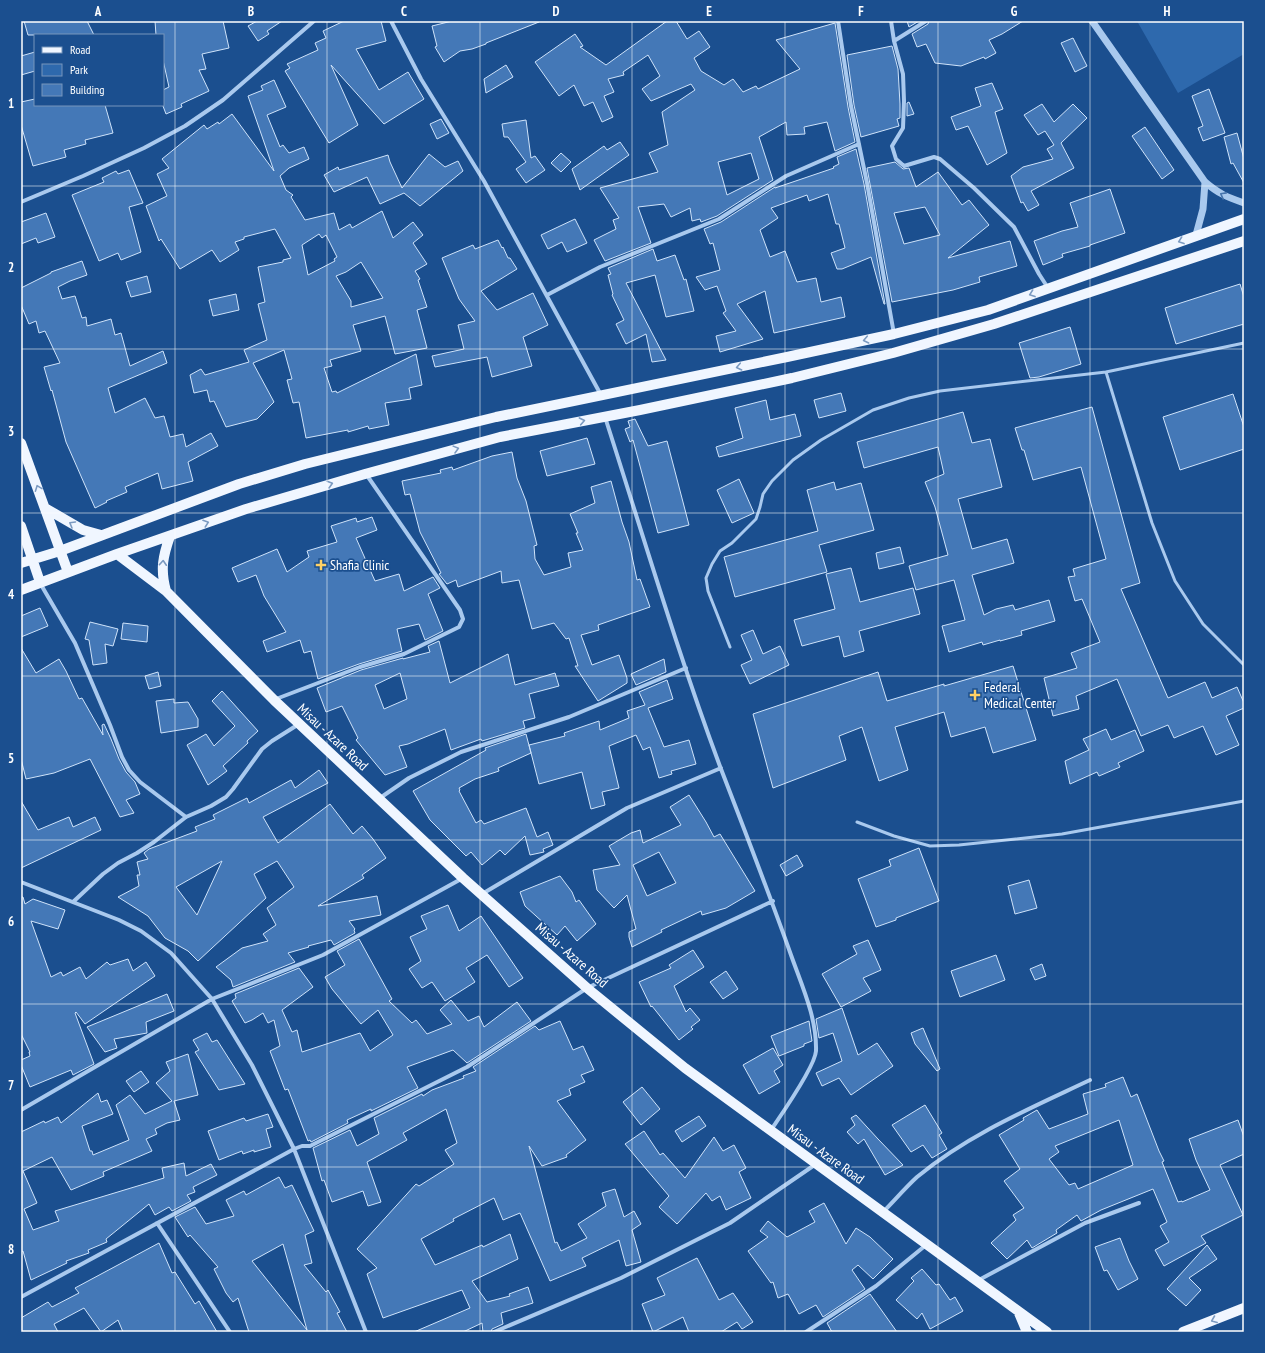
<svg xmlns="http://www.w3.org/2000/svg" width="1265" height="1353" viewBox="0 0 1265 1353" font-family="'PT Sans Narrow',sans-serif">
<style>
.green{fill:#2e69ad}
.building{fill:#4478b7;stroke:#cfe3fa;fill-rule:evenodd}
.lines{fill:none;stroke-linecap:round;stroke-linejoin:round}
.service{stroke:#a9c9ee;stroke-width:3}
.minor{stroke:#a9c9ee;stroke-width:4}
.tertiary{stroke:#a9c9ee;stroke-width:7}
.primary{stroke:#f0f6ff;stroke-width:10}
.oneway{stroke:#4674ac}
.oneway2{stroke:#7b9ac1}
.grid{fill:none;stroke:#fff;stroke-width:1;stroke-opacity:0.55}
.poi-dot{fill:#ffd166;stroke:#1b4f8f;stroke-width:1.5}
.labels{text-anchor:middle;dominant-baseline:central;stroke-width:3.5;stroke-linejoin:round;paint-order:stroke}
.poi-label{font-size:14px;fill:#fff;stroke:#1b4f8f;text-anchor:start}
.street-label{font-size:14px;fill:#fff;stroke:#1b4f8f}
.neatline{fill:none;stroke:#fff;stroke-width:1.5}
.grid-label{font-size:13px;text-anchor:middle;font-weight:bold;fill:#fff}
</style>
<rect width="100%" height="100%" fill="#1b4f8f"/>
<path class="green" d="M1137,21H1244V54L1178,93Z"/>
<path class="building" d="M24,21H87L94,35H28Z
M155,21H223L229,48L202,54L206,69L199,70L209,91L181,104L182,107L166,114L163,106V90L169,87L163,60V35H156Z
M257,21H282L267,31L269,34L258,41L248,26Z
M344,21H381L386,41L356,49L379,90L408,72L424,99L384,124L331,65L358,125L329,143L285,71L290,68L287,64L318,50L315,43L326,38L323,31Z
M452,21H539V22L486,43V44L472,49L460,51L444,62L435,47L437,46L432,26Z
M667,21H676L687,39L699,31L710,47L694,58L701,71L724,85L733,79L743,92L756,86L758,89L800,69L776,40L835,23L848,107L855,142L835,151L827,122L804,127L805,134L787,135L786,122L759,137L773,180L717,216L701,222L700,219L692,221L690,208L671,217L664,204L638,207L651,243L605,261L594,240L616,229L613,220L619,218L600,188L658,172L649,153L668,145L662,112L695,90L691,84L651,101L642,89L660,76L648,55L623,72L624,75L608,79L614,92L604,96L613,117L602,122L593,102L584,106L574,85L559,96L535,62L575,34L583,46L580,47L606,65ZM751,153L759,179L727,195L718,162Z
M907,21H919L909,27Z
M929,21H1023L1002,34L989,40L996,53L985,59L984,57L961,66L935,63L926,44L917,47L912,34L928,24Z
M1073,38L1087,66L1075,72L1061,43Z
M892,46L898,69L900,104V118L897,119L899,126L861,137L854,105L847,55Z
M35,52V71L21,75V56Z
M506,65L513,77L486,93L484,79Z
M274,80L286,107L267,115L280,147L283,145L289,153L304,147L309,159L289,168L280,176L286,190L293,195L291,197L305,220L334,213L339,230L350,224L352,228L382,211L393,238L413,222L423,235L413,243L427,264L415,271L420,279L418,280L427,307L417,310L427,348L395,354L385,316L353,325L361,351L330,360L332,366L324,368L332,392L336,391L337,393L416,354L422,385L409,388L411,399L385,403L389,425L369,429L368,426L348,432V430L306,438L299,402L293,403L287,380L292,379L284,350L253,363L274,402L257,419L226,427L214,401L210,402L207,390L194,393L190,375L201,369L205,375L249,362L244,350L267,340L258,304L265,302L258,267L283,262V260L291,258L275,229L244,237V239L235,242L239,250L220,262L212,250L180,269L161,239L159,241L146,206L167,196L157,174L169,168L162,159L204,125L207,129L218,122L219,124L232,114L274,171L248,96L263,90L261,86ZM319,234L322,238L326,235L337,257L334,259L335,261L308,275L302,245ZM361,262L383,298L351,307V301L336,276L346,272Z
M992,83L1003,109L995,112L1007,153L987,165L968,126L956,130L951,117L981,106L975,88Z
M1209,89L1225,133L1203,141L1198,128L1203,126L1192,96Z
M35,99V105H105L113,133L85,140L86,144L64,150L66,157L33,166L21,125V102Z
M909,102L914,114L907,116V103Z
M1042,104L1054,122L1073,104L1087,118L1061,143L1074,168L1031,191L1039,205L1028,211L1023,202L1021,203L1011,176L1023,167L1053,159L1047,149L1054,145L1045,131L1038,135L1024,115Z
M441,119L449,133L437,139L430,124Z
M526,120L531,158L535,156L545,170L526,183L516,169L526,162L508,137H504L502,124Z
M1145,127L1174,170L1162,179L1132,136Z
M1237,133L1244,159V183L1233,163L1231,164L1224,137Z
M620,142L629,155L580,190L572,169L604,146L607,150Z
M856,149L864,184L885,304H884L871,257L842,269H837L831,253L845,248L839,224H836L828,194L809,201L807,195L771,208L778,218L760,230L770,257L785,251L797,282L816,278L821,302L841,297L845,317L774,333L765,291L737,304L763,339L720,352L716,336L736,331L723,313L726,311L717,286L705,290L696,277L720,270L713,243L710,244L704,229L721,222L775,187V188L834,168L833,167L839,164L837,157Z
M561,153L571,162L561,172L551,163Z
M429,154L445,167L458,161L463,171L420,206L404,193L380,204L367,177L334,192L324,175L338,167L339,170L388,155L390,162L402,188Z
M895,162L903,169L909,168L916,187L938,172L962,205L969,200L989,225L948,258L1010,241L1017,266L979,277L980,282L953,290L892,302L867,168ZM925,207L940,235L904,244L894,213Z
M129,170L143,203L129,207L141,252L121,260L118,253L99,261L72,195L104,182L102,178L116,171L118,174Z
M1110,189L1125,233L1090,245V246L1062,254L1063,257L1043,265L1034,241L1062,231L1078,227L1070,203Z
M46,213L55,237L38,243L36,238L21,244V222Z
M575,219L587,243L567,252L562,242L548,249L541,235Z
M498,240L502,248L503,247L508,258H510L517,269L481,291L497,310L533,293L548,325L523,337L532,366L492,377L487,357L435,367L432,356L464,349L458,325L475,321L459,299L442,258L473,245L475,249Z
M653,249L657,261L675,255L684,280L686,279L694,311L666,317L655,275L626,283L666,360L652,362L646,334L626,344L616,324L624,320L612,295L613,294L608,275L611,274L608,268Z
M82,261L87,275L70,281L58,287L62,299L75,296L82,318L86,317L87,326L111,319L115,335L121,333L130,366L163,351L167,363L108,388L115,413L145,398L155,418L164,416L170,437L183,434L186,447L211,433L218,446L188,462L193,481L162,489L158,473L125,487L127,492L106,501L107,502L95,508L66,442L52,390L51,391L44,367L60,363L45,331L39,333L36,321L29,324L21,305V288L51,273V272Z
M147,276L151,292L131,297L126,282Z
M1240,284L1244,297V324L1176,344L1165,308Z
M236,294L239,310L213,316L209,300Z
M1070,327L1081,364L1039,377L1030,378L1019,343Z
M841,393L846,411L819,418L814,400Z
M1233,394L1244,427V449L1180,470L1163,417Z
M766,400L770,420L795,414L801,436L719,457L716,447L743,438L735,408Z
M1092,407L1140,583L1121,589L1168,698L1205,682L1212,698L1237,687L1244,703V708L1226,716L1239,745L1216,755L1203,726L1174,738L1168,725L1141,736L1117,679L1076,696L1079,709L1053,716L1044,678L1077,668L1071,653L1100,642L1082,599L1075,601L1068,577L1075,576L1073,569L1106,559L1081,467L1033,480L1024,450H1022L1015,428Z
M963,412L972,443L990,439L1002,487L958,499L972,549L1007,539L1014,563L972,575L984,615L996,609L1013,605L1015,610L1049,600L1055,621L1021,631L1022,635L1000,641V640L983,645L982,642L949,652L942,626L965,620L954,580L916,590L909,566L948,555L935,507L925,482L944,474L938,447L864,468L857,442Z
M635,419L648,446L667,441L689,525L658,533L633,440L630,442L625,429L630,427L628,421Z
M587,438L595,464L547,476L540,451Z
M512,452L517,478L526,501L537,545L534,546L535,559L544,575L571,567L568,553L583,550L576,533H578L570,514L595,503L591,487L611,481L622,522L629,542L637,580L640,579L650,607L598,625L599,630L581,635L592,665L619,655L627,678V683L598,701L575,666H578L569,638L566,639L554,623L532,629L519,580L502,583L501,571L458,587L456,580L447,584L439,574L441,573L420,532L410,494L405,495L402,481L441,473L440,470L452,467L453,470L492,456Z
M739,479L754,513L732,523L717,490Z
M834,482L836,490L861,483L874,530L819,545L827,572L735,597L724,557L818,531L807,490Z
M372,517L377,530L356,538L375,581L399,574L404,591L433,577L440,588L428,594L443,631L425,640L419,624L397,629L402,651L359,664L318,679L311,651L304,653L300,640L267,652L263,641L286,632L264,596L256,575L238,582L232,568L277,549L287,572L309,557L307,551L337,542L331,526L356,518L357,522Z
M900,547L904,563L879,569L876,553Z
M851,568L860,602L913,588L920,614L859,631L864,651L844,657L839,636L802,646L794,620L835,609L826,574Z
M40,608L48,626L21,637V616Z
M90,622L118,629L113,646L105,644L107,663L93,665L89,640L85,639Z
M123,623L148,626L147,642L121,639Z
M753,630L763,654L780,646L789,665L750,684L741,665L752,660L741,635Z
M439,641L450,683L508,654L515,685L555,673L559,686L529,694L535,718L523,721L525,728L482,741L481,739L451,750L445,729L408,744L399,746L407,767L385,775L356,740L358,738L342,706L326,712L317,688L361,670L403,658V659L430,652L428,646ZM400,673L407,699L384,709L375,685Z
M21,648L36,673L59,659L66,671L79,699L82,698L103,735L102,725L104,724L111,739L119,759L126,772L135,782L140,794L126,800L134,813L120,817L90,759L54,773L26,779L21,759Z
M664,659L666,672L636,685L631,674Z
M1013,666L1036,740L993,753L985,727L951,737L944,712L895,727L908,770L879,781L862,727L839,736L846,760L773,788L753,714L878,672L887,701L944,684V686Z
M158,672L161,686L149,689L145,676Z
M667,680L673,699L648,708L664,747L689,740L696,764L671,771L672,774L659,778L650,747L643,750L636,735L609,746L619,788L602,792L605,805L591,809L582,772L539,784L529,745L565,736L564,733L599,721L600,730L629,718L627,711L645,705L639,692Z
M222,691L258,731L247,741L248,743L223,766L227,771L208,785L187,745L206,734L214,746L235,726L212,701Z
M174,699V703L188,702L198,719V727L161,733L156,701Z
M1106,729L1111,740L1135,730L1144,751L1118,763L1120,767L1099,776L1097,772L1070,784L1065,761L1089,750L1083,739Z
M526,734L531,753L498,768L499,771L475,779L459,788L460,790L459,791L476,823L481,820L484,824L526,808L537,837L548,832L553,845L543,849L544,852L530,855L525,836L505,855L500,850L482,865L471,852L466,856L430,820L413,791L486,750L485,748Z
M319,770L328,783L263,817L278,843L330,804L353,834L362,826L373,839L386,858L362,875L364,878L318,906L377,896L381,915L349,921L355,929L354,930L355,933L334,945L331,940L308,946L309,947L288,953L295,962L233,987L231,980L216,967L242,948L268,941L263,934L276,925L267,908L294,887L277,861L254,874L266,898L198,961L188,951L165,938L148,916L118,897L139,886L137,875H140L137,862L148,859L144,853L149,849L197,831L195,827L215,819L213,815L247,798L249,803L291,780L295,788ZM222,861L197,915L176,887Z
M689,795L706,822L714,837L720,834L755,891L726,908L702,915L701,911L661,930L662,932L632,947L629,937V932L636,929L627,895L614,908L597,890L593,870L620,865L609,846L631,833L640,830L643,843L681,825L670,807ZM659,852L676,883L647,896L633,865Z
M21,801L38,830L69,817L73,827L95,817L101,830L21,868Z
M919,848L939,901L896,918V920L876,927L858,879L891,866L889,860Z
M797,855L803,866L786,876L780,865Z
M560,876L572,892L576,902L579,900L596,924L577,941L565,926L557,935L525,906L520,892Z
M1029,880L1037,908L1015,914L1008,886Z
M21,897H23L25,904L33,899L65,910L58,929L31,921L51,977L61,972L63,976L80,967L86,979L107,962L110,965L128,959L133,971L146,962L155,976L85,1024L76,1012L75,1013L94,1064L73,1075L71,1070L30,1087L21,1065V1060L30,1056L29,1052H30L21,1034Z
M448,905L459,931L481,916L523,978L509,987L487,955L466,968L475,982L445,1001L432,982L422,988L409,969L421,961L410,937L427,929L421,916Z
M359,939L392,999L389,1001L412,1023L416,1020L427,1034L452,1024L440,1010L451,1000L468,1021L479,1016L484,1027L517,1002L531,1021L467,1063L453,1050L407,1067L418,1088L371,1111V1109L347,1120L348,1123L311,1142L310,1140L308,1141L288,1089L285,1090L270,1051L280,1046L274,1020L268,1023L263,1013L252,1020L245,1023L232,1001L236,998L235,994L299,968L313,987L282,1010L292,1032L297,1030L302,1052L360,1033L370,1051L393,1035L378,1010L361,1024L332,989L325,977L345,965L337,951Z
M868,940L881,970L863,978L871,991L841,1007L822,974L857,954L853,946Z
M693,950L704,967L674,986L686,1012L690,1008L700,1020L691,1027L693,1029L679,1040L652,1006L651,1007L639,982L671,968L669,965Z
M996,955L1005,980L960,997L951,971Z
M1042,964L1046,976L1035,980L1030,969Z
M726,971L738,989L723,999L710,982Z
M167,994L174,1011L146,1022L147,1033L114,1039L117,1048L105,1052L87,1027Z
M842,1008L858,1055L877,1043L893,1066L851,1095L839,1078L822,1086L816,1073L842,1061L833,1033L819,1038L816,1019Z
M560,1021L573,1050L583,1046L594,1070L581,1075L585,1082L569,1089L571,1095L557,1101L586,1140L566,1155L567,1157L542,1166L529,1146L555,1243L557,1242L561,1251L587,1238L578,1224L606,1206L602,1193L615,1189L624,1217L634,1211L641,1224L632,1230L641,1262L626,1266L619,1240L582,1258L586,1266L550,1281L520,1213L503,1220L494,1198L453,1219L454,1221L421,1239L435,1265L482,1245L483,1247L510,1234L518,1259L472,1281L487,1302L510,1296L509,1294L528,1287L533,1303L501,1313L503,1324L492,1329L491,1332H483L482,1323L463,1332H414L470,1308L462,1290L383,1318L367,1274L377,1268L357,1249L416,1184L419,1186L454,1164L445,1150L457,1143L446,1109L403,1133L407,1140L367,1162L381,1202L368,1206L363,1191L332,1202L324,1180L322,1181L313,1148L350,1130L357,1146L379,1134L374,1118L422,1094L423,1096L432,1090L464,1078L463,1076L476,1071L473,1067L535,1026L539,1030Z
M809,1021L812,1041L804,1044V1046L779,1056L771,1036Z
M923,1028L940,1069L937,1071L915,1044L911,1033Z
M207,1033L212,1042L217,1040L245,1084L219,1090L195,1052L199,1050L193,1040Z
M773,1048L783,1065L774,1071L780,1082L759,1094L743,1065Z
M188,1054L198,1095L174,1101L180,1120L167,1123L155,1129L157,1134L146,1139L152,1151L103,1172L104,1176L71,1190L52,1157L23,1171L37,1203L24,1209L33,1230L59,1221L55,1211L164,1178L162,1168L184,1163L186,1176L211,1164L217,1175L193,1187L195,1192L187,1195L191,1201L172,1211L169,1207L155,1215L149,1204L106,1239L107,1242L88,1250L89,1253L66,1261L67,1263L31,1280L23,1251L21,1252V1132L44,1121L45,1123L58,1117L61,1123L98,1093L101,1102L107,1100L113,1114L82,1126L90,1151H92L93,1155L129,1140L116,1105L130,1095L145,1114L172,1101L156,1083L170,1071L166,1062Z
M141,1071L149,1082L134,1092L126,1081Z
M1123,1077L1131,1097L1137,1094L1159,1151L1164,1161L1162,1162L1178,1202L1182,1201V1202L1210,1190L1196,1160L1189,1139L1238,1120L1244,1137V1154L1220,1165L1243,1215L1201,1236L1206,1243L1164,1266L1155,1250L1169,1242L1160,1226L1167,1222L1153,1189L1101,1210L1081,1221L1077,1215L1056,1230L1057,1233L1032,1248L1027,1240L1007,1259L991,1243L1016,1220L1013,1215L1024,1208L1004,1181L1020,1169L999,1135L1024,1120L1023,1118L1037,1110L1049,1129L1088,1114L1083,1094L1106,1087L1105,1084ZM1119,1120L1133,1165L1078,1189L1075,1183L1069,1185L1049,1159L1059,1152L1055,1146Z
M642,1087L660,1109L641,1125L623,1102Z
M925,1105L942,1133L939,1135L947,1149L932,1158L923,1145L911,1152L892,1125Z
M268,1114L273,1127L266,1129L271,1147L254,1152V1150L243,1154L242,1151L219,1160L208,1131L244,1118L246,1121Z
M856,1115L878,1139L903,1165L885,1175L864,1139L858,1144L847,1132L855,1125L851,1118Z
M699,1116L706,1126L682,1142L675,1131Z
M644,1131L660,1155L663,1153L685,1178L714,1137L723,1151L734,1145L746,1168L739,1172L751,1198L726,1210L720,1196L712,1201L706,1193L677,1224L659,1207L669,1196L625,1144Z
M279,1177L285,1188L292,1185L314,1231L305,1235L312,1263L304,1265L326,1292L328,1290L340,1312L337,1313L347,1332H249L238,1298L233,1302L226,1293L214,1269L218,1267L190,1235L188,1237L175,1217L195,1207L206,1224L234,1216L226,1200L244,1191L246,1195ZM283,1244L290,1269L307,1330L252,1261Z
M824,1203L846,1244L856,1228L870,1237L893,1259L873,1279L858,1265L852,1270L865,1289L823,1317L816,1305L799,1314L788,1294L778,1298L773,1282L771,1283L748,1251L768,1237L760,1231L768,1221L787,1237L815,1222L809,1211Z
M1120,1238L1129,1261L1138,1279L1118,1290L1107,1270L1104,1271L1095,1247Z
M159,1243L172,1273L175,1272L195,1304L199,1301L217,1332H123L118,1320L101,1332L84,1308L54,1324L58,1332H21V1318L48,1302L52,1307L79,1293L75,1288Z
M1207,1245L1217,1259L1189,1278L1201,1290L1186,1306L1167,1289Z
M697,1258L719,1300L733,1293L753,1322L742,1329L737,1322L721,1332H689L683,1317L653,1332L642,1304L665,1295L657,1278Z
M922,1269L936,1285L939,1284L950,1300L955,1297L963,1311L930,1329L922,1313L917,1319L896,1300L914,1281L911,1278Z
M870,1294L897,1332H832L827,1323Z"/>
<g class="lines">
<path class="service" d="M1106,372L1244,343
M730,647L708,591L706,578L712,564L720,551L732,543L756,519L760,507L763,494L772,481L793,460L821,440L873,410L909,398L940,391L1106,372L1152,523L1175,581L1203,624L1244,665
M857,822L894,836L930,846L959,845L1062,834L1244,801"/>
<path class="minor" d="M391,21L421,79L484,181L601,395
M838,21L851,106L867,183L894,334
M891,21L894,41L903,74L904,101L903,128L892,146L896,159L904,166L934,157L940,159L974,188L1014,227L1039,274L1048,288
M894,41L926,21
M21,202L83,176L144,148L185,126L223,100L314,21
M547,295L600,267L719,219L786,176L859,144
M605,417C643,535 678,654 721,769C745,831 769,893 791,955C802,986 817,1018 816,1051C815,1067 781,1115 771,1130
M40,583L75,643L110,725L122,757L129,770L140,782L186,817
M276,699L360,667L404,654L459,627L463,619L460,610L366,474
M380,798L409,778L461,752L569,717L686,668
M21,882L119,920L141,931L171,953L212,999L252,1065L294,1149L366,1332
M482,894L627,808L721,768
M73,902L103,874L118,863L137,853L154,842L186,817L211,806L226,797L233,789L262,749L272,741L299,724
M21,1110L212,999L323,955L463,878
M883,1212C894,1201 905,1188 917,1177C969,1134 1031,1108 1090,1080
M157,1223L230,1332
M977,1281L1085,1223L1139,1203
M21,1297L294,1149L302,1146H310L467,1067L587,988L773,901
M494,1332L621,1278L730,1223L816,1164
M806,1332L876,1286L926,1245"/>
<path class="tertiary" d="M1092,21L1205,182C1219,194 1227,197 1244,203
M1196,235L1203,209L1205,182"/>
<path class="primary" d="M21,443L68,572
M45,508L83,530L101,535
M21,526L40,582
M117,554L166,591L274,700L463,878L587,988L685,1068L1047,1332
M21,563L60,551L239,484L305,464L496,417L787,357L894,334L988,310L1244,219
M21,590L117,554L246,509L365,474L500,437L640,410L792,378L893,353L994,324L1244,241
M166,591C160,569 163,556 170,536
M1019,1313L1027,1332
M1183,1332L1244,1308"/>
</g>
<defs><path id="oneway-chevron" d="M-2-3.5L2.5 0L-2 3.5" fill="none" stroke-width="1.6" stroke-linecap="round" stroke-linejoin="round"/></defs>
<use class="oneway" href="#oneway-chevron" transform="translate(1223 195) rotate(-152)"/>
<g class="oneway2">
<use href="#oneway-chevron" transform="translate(1181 241) rotate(160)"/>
<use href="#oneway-chevron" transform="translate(1032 294) rotate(160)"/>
<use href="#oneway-chevron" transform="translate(866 340) rotate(168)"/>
<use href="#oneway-chevron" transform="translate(739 367) rotate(168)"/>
<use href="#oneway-chevron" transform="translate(582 421) rotate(-11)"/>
<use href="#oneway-chevron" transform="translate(456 449) rotate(-15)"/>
<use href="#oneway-chevron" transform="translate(330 484) rotate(-16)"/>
<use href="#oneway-chevron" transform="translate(38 488) rotate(-111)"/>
<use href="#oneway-chevron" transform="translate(206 523) rotate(-19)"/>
<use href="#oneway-chevron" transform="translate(72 524) rotate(-150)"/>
<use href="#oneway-chevron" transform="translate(163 563) rotate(-86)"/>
<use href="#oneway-chevron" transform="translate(1214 1320) rotate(158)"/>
</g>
<path class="grid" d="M175,21V1332M327,21V1332M480,21V1332M632,21V1332M785,21V1332M938,21V1332M1090,21V1332M21,186H1244M21,349H1244M21,513H1244M21,676H1244M21,840H1244M21,1004H1244M21,1167H1244"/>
<g class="poi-dot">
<path d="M319 559h4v4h4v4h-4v4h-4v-4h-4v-4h4z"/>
<path d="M973 689h4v4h4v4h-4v4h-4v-4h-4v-4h4z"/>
</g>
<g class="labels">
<g class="poi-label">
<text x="330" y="565">Shafia Clinic</text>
<text x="984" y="687">Federal<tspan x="984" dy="16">Medical Center</tspan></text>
</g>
<g class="street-label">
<text transform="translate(333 737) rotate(43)">Misau - Azare Road</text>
<text transform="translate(572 955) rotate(41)">Misau - Azare Road</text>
<text transform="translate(826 1154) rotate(36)">Misau - Azare Road</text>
</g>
</g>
<rect width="1265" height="1353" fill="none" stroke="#1b4f8f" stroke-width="44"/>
<rect x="34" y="34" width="130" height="72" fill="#1b4f8f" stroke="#7695bc"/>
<rect x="42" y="47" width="20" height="6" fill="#f0f6ff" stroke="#7695bc"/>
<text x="70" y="54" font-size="12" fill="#ffffff">Road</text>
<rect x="42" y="64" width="20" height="12" fill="#2e69ad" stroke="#7695bc"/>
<text x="70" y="74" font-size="12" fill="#ffffff">Park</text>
<rect x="42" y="84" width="20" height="12" fill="#4478b7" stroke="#7695bc"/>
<text x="70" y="94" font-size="12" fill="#ffffff">Building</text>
<rect x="22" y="22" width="1221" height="1309" class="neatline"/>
<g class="grid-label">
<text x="98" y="16">A</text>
<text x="251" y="16">B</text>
<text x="404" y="16">C</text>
<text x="556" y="16">D</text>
<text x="709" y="16">E</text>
<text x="861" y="16">F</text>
<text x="1014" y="16">G</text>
<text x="1167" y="16">H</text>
<text x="11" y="108">1</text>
<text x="11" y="272">2</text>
<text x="11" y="436">3</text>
<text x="11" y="599">4</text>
<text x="11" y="763">5</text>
<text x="11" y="926">6</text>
<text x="11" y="1090">7</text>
<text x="11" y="1254">8</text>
</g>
</svg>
